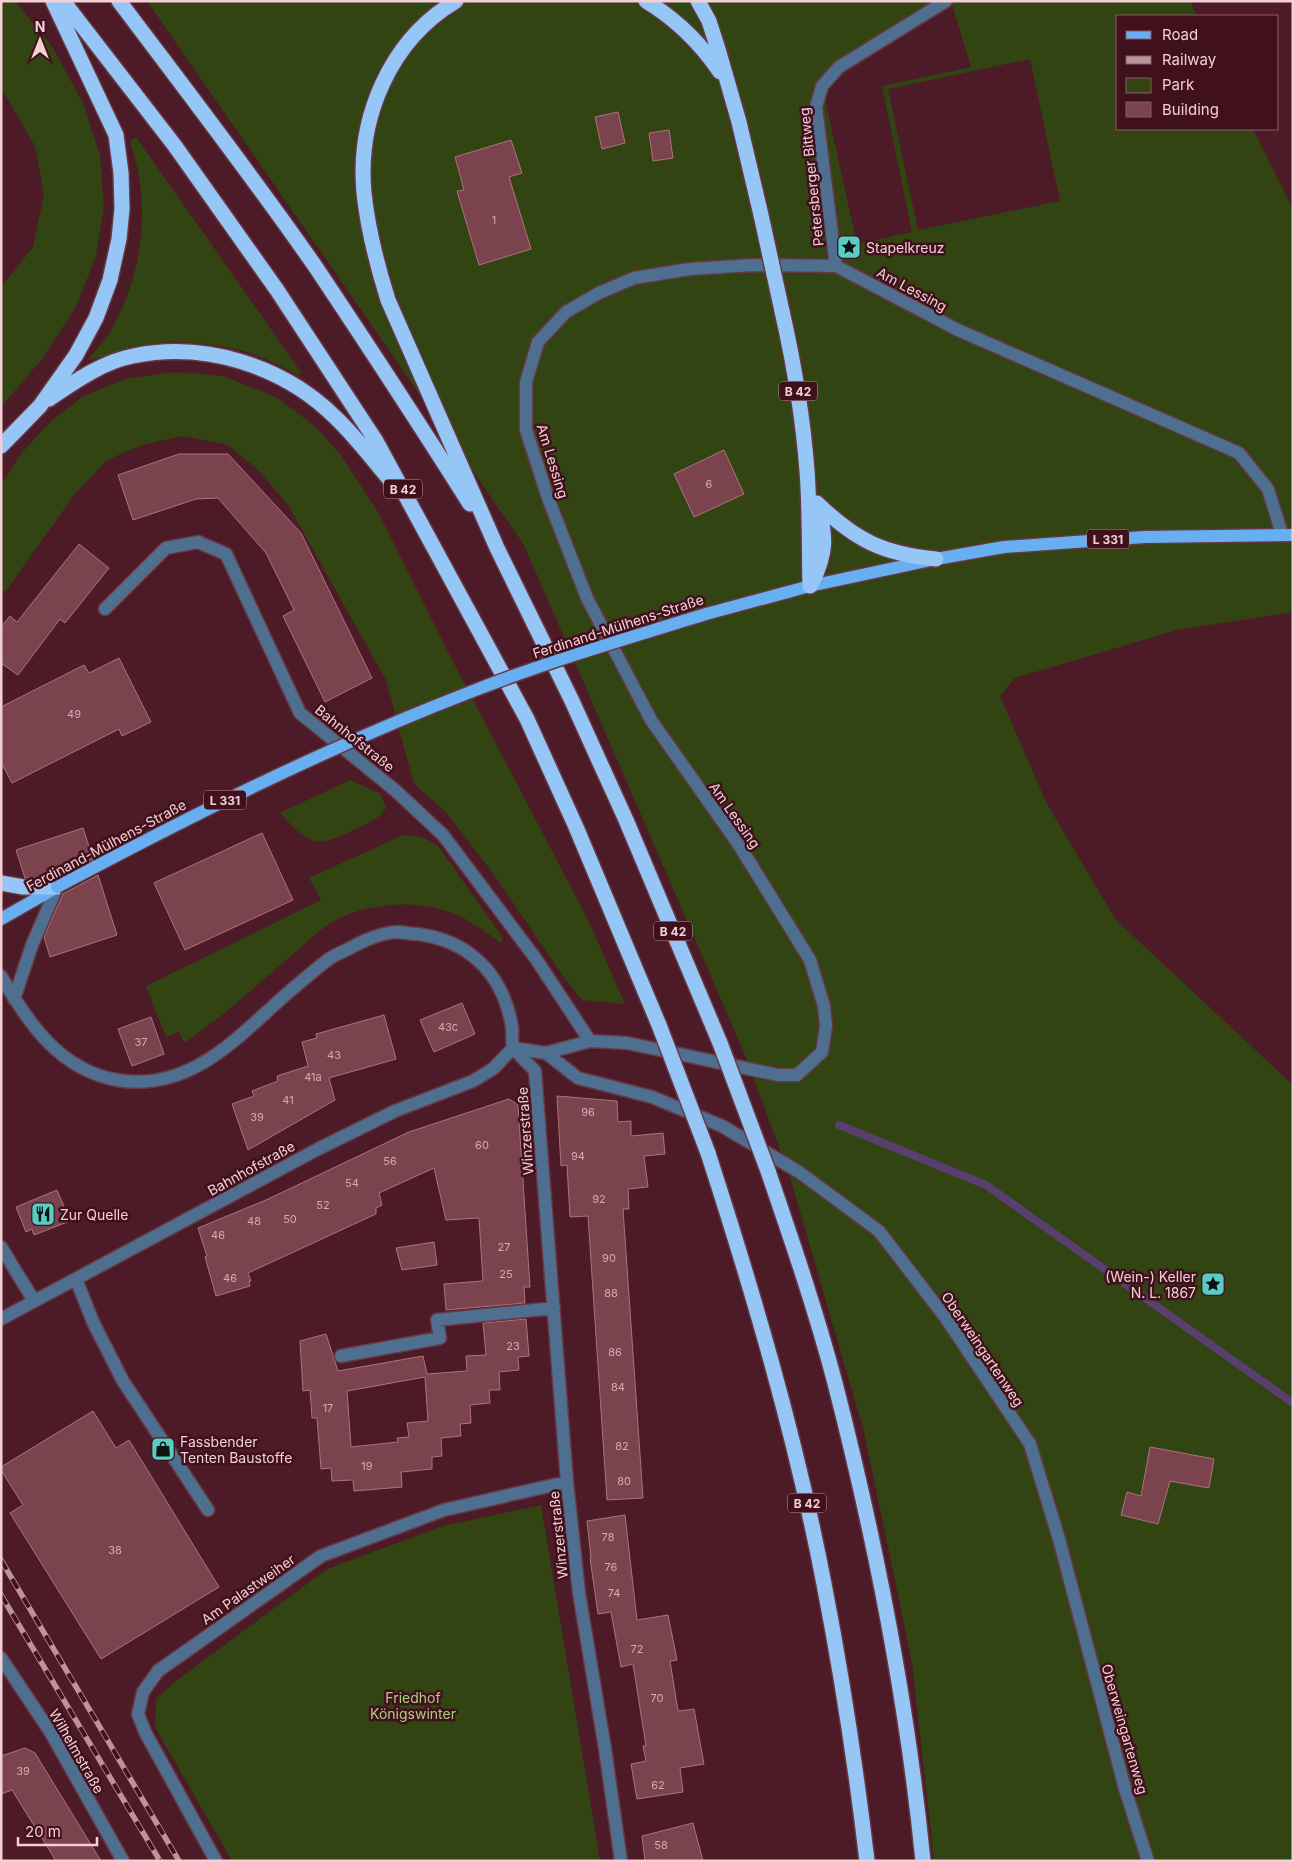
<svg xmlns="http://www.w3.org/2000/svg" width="1294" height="1862" viewBox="0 0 1294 1862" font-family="Inter,sans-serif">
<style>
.green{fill:#314412;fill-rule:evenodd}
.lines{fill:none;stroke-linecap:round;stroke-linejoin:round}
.stream{stroke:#583f6e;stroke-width:8}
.building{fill:#7b434e;stroke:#ae727d;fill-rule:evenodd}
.minor-casing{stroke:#673843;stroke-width:15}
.major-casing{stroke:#673843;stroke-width:15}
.highway-casing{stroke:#673843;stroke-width:18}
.minor{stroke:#4e6f8f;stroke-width:12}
.major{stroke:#67aff1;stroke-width:12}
.highway{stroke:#95c6f6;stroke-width:15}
.rail-casing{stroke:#bb949b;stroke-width:5.5}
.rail{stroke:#41101d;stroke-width:4;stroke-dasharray:11;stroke-linecap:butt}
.major-bridge-casing{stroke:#673843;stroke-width:15;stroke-linecap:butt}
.highway-bridge-casing{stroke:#673843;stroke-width:18;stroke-linecap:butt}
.major-bridge{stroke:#67aff1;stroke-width:12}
.highway-bridge{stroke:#95c6f6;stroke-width:15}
.labels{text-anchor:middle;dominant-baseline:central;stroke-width:5;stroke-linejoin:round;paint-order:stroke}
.number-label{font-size:11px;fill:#d4adb3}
.shield{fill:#41101d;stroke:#bd969e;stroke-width:1}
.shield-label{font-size:12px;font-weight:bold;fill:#f2d0d5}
.street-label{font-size:14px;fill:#f2d0d5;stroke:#41101d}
.poi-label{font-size:14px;fill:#f2d0d5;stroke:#41101d;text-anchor:start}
.park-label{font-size:14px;fill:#accf7f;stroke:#41101d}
</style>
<rect width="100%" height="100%" fill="#4d1b27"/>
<path class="green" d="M1,1H15L53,48L84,105L100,156L104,208L96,256L76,307L42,359L1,407V288L33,247L44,194L35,146L1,88Z
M147,1H946L822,86L857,244L912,232L882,86L971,67L951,1H1190L1197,16H1118V129H1253L1293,209V612L1177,630L1015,678L1000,696L1047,804L1116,920L1293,1085V1861H934L912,1662L864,1432L790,1177L743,1050L524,545ZM1030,59L1060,201L918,230L888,89Z
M136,137L301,372L298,376C266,355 231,345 193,343C184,342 175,341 166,342C139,345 114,355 88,360C95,350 105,341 111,330C144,273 151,203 130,141Z
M175,372L223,376L276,397L316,427L340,454L378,512L447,650L588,920L625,1004L582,1000L563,976L492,872L445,811L414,784L386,680L288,505L258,470L228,445L183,436L142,445L107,460L75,494L5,592L1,589V485L20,455L49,423L82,397L125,379Z
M350,780L381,794L386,808C379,819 369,823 358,828C316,848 312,848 280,813Z
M403,835C418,835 427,838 439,847L503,938L501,943C486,932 470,920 452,913C415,898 357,903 325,927C311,937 300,949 287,959C254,988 221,1018 184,1043L179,1032L166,1037L146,986L321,900L309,878Z
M541,1505L600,1861H232L155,1727L156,1699L176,1681L327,1569L443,1526Z"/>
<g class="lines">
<path class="stream" d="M839,1125L986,1185L1293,1403"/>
</g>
<path class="building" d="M618,112L625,143L602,149L595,117Z
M669,130L673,158L653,161L649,133Z
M511,140L522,173L509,177L531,249L479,265L457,191L464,190L455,157Z
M724,450L744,494L694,517L674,474Z
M179,454H228L301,533L372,678L325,702L283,616L294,610L266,553L218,498L196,499L133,520L118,475Z
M79,544L109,568L65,623L60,619L18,675L1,663V627L10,616L17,622Z
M119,658L151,722L122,736L119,729L12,783L1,762V707L84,665L89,673Z
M83,828L93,859L57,878H25L16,850Z
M262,833L293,900L185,950L154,883Z
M98,875L117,935L50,957L44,937L63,894Z
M462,1003L475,1034L434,1052L420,1020Z
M384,1015L396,1059L329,1078L335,1100L248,1150L232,1104L254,1096L252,1091L278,1081L277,1076L308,1066L302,1042L317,1038L316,1034Z
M151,1017L164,1054L132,1066L118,1029Z
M557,1096L617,1101L618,1122L631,1121V1136L663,1133L665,1154L644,1156L648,1187L628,1189L629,1209H623L643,1498L607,1500L588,1216L570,1217L567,1165L561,1166Z
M509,1099L518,1105L530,1287H524L525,1303L446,1310L444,1284L483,1281L479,1218L446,1220L434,1168L379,1193L382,1205L376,1208V1214L248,1273L251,1281H249L250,1286L216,1296L205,1257L207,1256L198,1228L266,1200L409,1132Z
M57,1190L70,1221L34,1235L32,1229L26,1232L16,1207Z
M434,1242L437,1265L402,1270L396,1248Z
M526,1319L529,1356L518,1357L519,1370L499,1372L500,1390H489L490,1403L470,1405L471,1423L460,1424L461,1436L441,1438L442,1456L432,1457V1469L401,1472L402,1487L354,1491L353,1480L332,1481L331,1468L321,1469L317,1418H312L310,1390L303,1391L300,1341L326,1334L338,1371L423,1356L427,1374L467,1371L466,1356L486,1355L483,1323ZM425,1377L428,1421L407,1423L409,1437L397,1438L398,1442L351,1447L347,1391Z
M93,1411L116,1448L129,1440L219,1587L101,1659L10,1513L23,1505L1,1470V1467Z
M1150,1447L1214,1459L1209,1488L1170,1481L1158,1524L1121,1515L1127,1492L1141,1496Z
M625,1515L637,1620L668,1615L677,1660L670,1661L678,1711L694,1709L704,1764L680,1768L683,1792L637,1799L631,1764L646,1761L643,1746H646L633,1664L621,1667L611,1612L598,1614L590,1558H591L587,1521Z
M25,1748L35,1753L101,1861H56L12,1790L1,1794V1756Z
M693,1823L703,1861H645L642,1836Z"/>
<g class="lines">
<g class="minor-casing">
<path id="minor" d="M836,266L816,107L822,86L839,67L946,1
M105,609L166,548L198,542L226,554L300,713L396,791L443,835L536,959L590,1041
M1,976C28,1023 60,1070 117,1080C188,1092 234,1041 282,998C297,985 313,971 329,959C336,954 345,951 352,947C365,940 384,932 399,932C405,933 411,934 418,934C435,936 456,943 470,954C495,972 507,998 512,1027C513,1033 511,1040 513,1046C515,1052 530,1065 535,1071L567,1482L579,1593L605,1749L621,1861
M14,999L32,945L57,887
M513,1048L546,1053L590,1041L627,1043L778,1075H797L822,1052L826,1026L824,1006L810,960L739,845L651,720L587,598L548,498L526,430V382L538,342L566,312L599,293L634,278L690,269L753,265L836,266L958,330L1239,453L1268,489L1282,534
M546,1053L578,1078L652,1097L722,1126L799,1172L879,1231L945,1317L1030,1444L1059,1539L1125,1789L1148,1861
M1,1247L34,1301
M76,1279L93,1322L123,1381L208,1510
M1,1319L318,1149L395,1111L473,1081L494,1068L513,1048
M341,1356L440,1338L437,1320L554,1308
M1,1658L51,1733L123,1861
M216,1861L145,1732L138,1714L143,1692L158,1671L321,1556L444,1510L567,1482"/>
</g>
<g class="major-casing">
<path id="major" d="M706,614L810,586L936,559L1004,547L1145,537L1293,535
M1,919L57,887"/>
</g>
<g class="highway-casing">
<path id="highway" d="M63,1L175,146L277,290L376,441L527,719L576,827L659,1025
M119,1C186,90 254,178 317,269C369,347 420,425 470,504
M456,1C390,40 357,118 364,193C368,230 377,265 388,300L497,548L572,701L626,820L720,1043
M646,1C676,19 701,44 720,72
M698,1L709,21L718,49L739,122L761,215
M782,311C794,364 803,417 807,471C810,509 809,548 810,586
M49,399C74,382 102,362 133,356C205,341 284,366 336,418C356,437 373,460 391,481
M1,446L40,406L76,355L96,318L110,280L119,239L122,209L121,173L116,135L53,1
M817,503C855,540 883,554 936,559
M812,583C827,551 826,538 818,504
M1,883L23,887H57
M708,1153C754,1295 796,1438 824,1584C842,1676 856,1768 867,1861
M768,1171C792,1241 816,1311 835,1383C875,1539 907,1700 923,1861"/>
</g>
<use href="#minor" class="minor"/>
<use href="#major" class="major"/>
<use href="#highway" class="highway"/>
<g class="rail-casing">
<path id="rail" d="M1,1560L179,1861
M1,1595L160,1861"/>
</g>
<use href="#rail" class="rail"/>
<g class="major-bridge-casing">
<path id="major-bridge" d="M57,887C192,815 330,746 473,691C549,661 628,638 706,614"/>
</g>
<g class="highway-bridge-casing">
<path id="highway-bridge" d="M761,215L782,311
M659,1025L708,1153
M720,1043L768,1171"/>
</g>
<use href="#major-bridge" class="major-bridge"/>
<use href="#highway-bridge" class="highway-bridge"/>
</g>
<defs>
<g id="sight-square" transform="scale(1.25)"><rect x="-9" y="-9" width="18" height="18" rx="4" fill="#56cec4" stroke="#41101d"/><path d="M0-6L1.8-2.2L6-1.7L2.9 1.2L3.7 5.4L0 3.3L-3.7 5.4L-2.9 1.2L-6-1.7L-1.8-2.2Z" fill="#111"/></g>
<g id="restaurant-square" transform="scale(1.25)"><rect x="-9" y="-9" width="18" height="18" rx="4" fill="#56cec4" stroke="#41101d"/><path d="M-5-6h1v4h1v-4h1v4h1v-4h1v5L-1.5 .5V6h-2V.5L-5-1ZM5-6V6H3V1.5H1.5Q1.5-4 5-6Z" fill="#111"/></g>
<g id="shop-square" transform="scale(1.25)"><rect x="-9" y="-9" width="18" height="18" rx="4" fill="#56cec4" stroke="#41101d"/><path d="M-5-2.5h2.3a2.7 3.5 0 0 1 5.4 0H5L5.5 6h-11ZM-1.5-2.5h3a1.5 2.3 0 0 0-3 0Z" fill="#111"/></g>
</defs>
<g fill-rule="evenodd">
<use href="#sight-square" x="849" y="247"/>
<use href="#restaurant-square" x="43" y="1214"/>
<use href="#sight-square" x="1213" y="1284"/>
<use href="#shop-square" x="163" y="1449"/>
</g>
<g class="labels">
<g class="number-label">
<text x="494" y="220">1</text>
<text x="709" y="484">6</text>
<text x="74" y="714">49</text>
<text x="448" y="1027">43c</text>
<text x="141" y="1042">37</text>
<text x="334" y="1055">43</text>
<text x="313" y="1077">41a</text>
<text x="288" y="1100">41</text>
<text x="588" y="1112">96</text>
<text x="257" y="1117">39</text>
<text x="482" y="1145">60</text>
<text x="578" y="1156">94</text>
<text x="390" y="1161">56</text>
<text x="352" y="1183">54</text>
<text x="599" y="1199">92</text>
<text x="323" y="1205">52</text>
<text x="290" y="1219">50</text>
<text x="254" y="1221">48</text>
<text x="218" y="1235">46</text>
<text x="504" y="1247">27</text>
<text x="609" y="1258">90</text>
<text x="506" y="1274">25</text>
<text x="230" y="1278">46</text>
<text x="611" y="1293">88</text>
<text x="513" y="1346">23</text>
<text x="615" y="1352">86</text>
<text x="618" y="1387">84</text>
<text x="328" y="1408">17</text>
<text x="622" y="1446">82</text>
<text x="367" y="1466">19</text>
<text x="624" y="1481">80</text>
<text x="608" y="1537">78</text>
<text x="115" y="1550">38</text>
<text x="611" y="1567">76</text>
<text x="614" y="1593">74</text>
<text x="637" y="1649">72</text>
<text x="657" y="1698">70</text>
<text x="23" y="1771">39</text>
<text x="658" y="1785">62</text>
<text x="661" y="1845">58</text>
</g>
<g class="shield">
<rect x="779" y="381.5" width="38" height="19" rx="4"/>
<rect x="384" y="479.5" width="38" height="19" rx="4"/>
<rect x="1087" y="529.5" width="42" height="19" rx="4"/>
<rect x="204" y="790.5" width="42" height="19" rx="4"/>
<rect x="654" y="921.5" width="38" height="19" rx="4"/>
<rect x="788" y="1493.5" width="38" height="19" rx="4"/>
</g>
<g class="shield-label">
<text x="798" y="391">B 42</text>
<text x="403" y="489">B 42</text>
<text x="1108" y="539">L 331</text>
<text x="225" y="800">L 331</text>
<text x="673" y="931">B 42</text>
<text x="807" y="1503">B 42</text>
</g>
<g class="street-label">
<text transform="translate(811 177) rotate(-96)">Petersberger Bittweg</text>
<text transform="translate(912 289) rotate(28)">Am Lessing</text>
<text transform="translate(553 461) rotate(73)">Am Lessing</text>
<text transform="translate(618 626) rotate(-18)">Ferdinand-Mülhens-Straße</text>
<text transform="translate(355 738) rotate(39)">Bahnhofstraße</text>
<text transform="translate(735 815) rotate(55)">Am Lessing</text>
<text transform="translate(106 845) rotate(-28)">Ferdinand-Mülhens-Straße</text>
<text transform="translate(525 1131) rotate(-94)">Winzerstraße</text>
<text transform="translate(251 1168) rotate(-29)">Bahnhofstraße</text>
<text transform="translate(983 1349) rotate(56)">Oberweingartenweg</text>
<text transform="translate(558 1535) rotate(-96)">Winzerstraße</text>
<text transform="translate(248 1589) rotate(-35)">Am Palastweiher</text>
<text transform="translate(1125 1729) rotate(74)">Oberweingartenweg</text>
<text transform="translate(77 1751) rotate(60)">Wilhelmstraße</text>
</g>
<g class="poi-label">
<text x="866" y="247">Stapelkreuz</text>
<text x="60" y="1214">Zur Quelle</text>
<text x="1196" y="1276" text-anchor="end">(Wein-) Keller<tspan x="1196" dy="16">N. L. 1867</tspan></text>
<text x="180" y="1441">Fassbender<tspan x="180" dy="16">Tenten Baustoffe</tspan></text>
</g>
<g class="park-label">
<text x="413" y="1697">Friedhof<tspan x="413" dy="16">Königswinter</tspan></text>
</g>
</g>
<rect width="1294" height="1862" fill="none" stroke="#f2d0d5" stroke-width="5"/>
<rect x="1116" y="15" width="162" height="115" fill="#41101d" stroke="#885d67"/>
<rect x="1126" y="31" width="25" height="8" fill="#67aff1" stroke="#885d67"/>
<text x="1162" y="40" font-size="15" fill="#f2d0d5">Road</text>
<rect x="1126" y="56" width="25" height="8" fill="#bb949b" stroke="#885d67"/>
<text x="1162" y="65" font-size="15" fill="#f2d0d5">Railway</text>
<rect x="1126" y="78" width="25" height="15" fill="#314412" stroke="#885d67"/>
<text x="1162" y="90" font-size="15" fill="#f2d0d5">Park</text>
<rect x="1126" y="102" width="25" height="15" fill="#7b434e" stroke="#885d67"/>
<text x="1162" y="115" font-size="15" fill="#f2d0d5">Building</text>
<g transform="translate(40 40)" stroke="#41101d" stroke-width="4" paint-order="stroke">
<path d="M0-4L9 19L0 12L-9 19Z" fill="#f2d0d5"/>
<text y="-8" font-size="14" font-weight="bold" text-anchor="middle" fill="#f2d0d5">N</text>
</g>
<path d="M18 1837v8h79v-8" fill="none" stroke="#f2d0d5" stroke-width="2.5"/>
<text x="25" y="1837" font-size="15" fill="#f2d0d5" stroke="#41101d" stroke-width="4" paint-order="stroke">20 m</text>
</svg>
